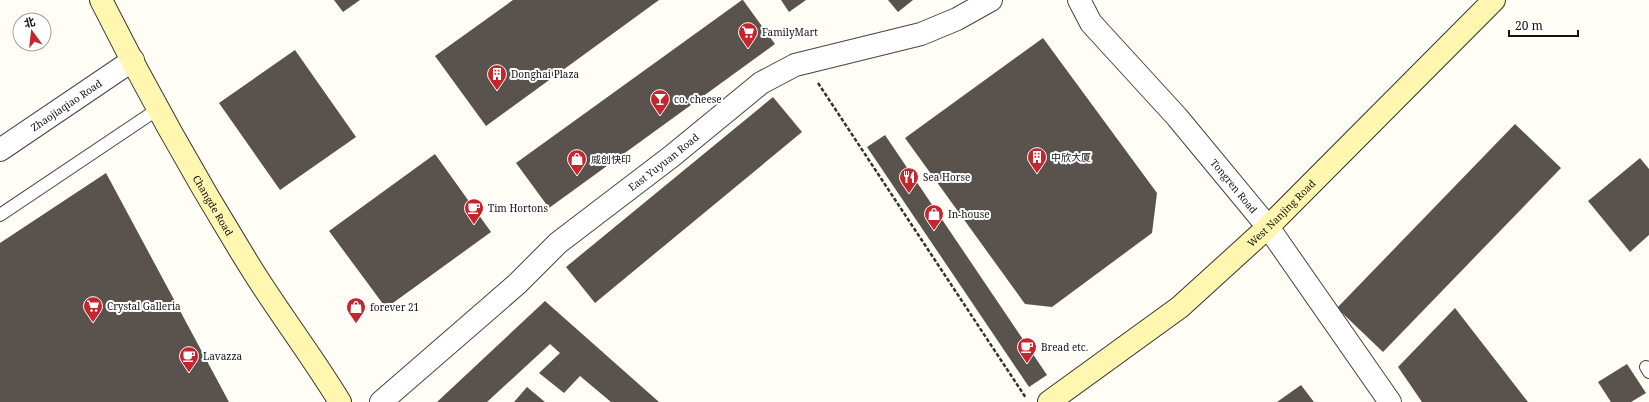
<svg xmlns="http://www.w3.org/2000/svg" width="1649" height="402" viewBox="0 0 1649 402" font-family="'Noto Serif','Noto Sans SC',serif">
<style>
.building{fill:#5a524d}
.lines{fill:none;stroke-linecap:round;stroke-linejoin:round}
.service-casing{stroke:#444;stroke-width:14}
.minor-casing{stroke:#444;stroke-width:24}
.secondary-casing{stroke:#333;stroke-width:24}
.path{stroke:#333;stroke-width:2.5;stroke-dasharray:4 2;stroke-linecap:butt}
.service{stroke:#fff;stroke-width:12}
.minor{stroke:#fff;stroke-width:22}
.secondary{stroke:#fff6b0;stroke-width:22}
.labels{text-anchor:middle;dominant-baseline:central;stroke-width:4;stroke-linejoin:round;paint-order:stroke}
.poi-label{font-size:10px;fill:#111;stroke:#fff;text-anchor:start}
.street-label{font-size:10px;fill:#111;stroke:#fff}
</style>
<rect width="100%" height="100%" fill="#fffdf5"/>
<path class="building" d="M334,0H360L343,12Z
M513,0H659L486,126L435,56Z
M742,0H743L775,44L549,208L516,163Z
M781,0H806L789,12Z
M888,0H913L898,12Z
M1043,38L1157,193L1152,233L1052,307L1025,304L905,138Z
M295,50L356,137L280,190L219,103Z
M773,97L802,132L595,303L566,267Z
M1515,124L1561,168L1383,352L1337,308Z
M885,135L1047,375L1029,387L867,147Z
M435,154L491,232L386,308L329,231Z
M1640,158L1649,169V235L1630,252L1588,201Z
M106,173L229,402H0V243Z
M545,301L659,402H611L580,376L564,393L539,373L560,353L550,344L487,402H437Z
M1455,308L1528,402H1422L1398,367Z
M1627,364L1646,393L1631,402H1611L1598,382Z
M1301,385L1314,402H1277Z
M527,387L545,402H514Z"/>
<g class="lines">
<g class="service-casing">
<path id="service" d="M0,215L158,109
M1646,367L1649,372"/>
</g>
<g class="minor-casing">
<g id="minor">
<path id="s1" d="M1079,0L1091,23L1177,117L1268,227L1390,402"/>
<path id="s2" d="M0,150L133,60"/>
<path id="s3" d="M381,402L517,284L558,243L672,156L761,83L795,65L921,34L957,19L991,0"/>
</g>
</g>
<g class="secondary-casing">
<g id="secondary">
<path id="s4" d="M101,0C147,92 197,181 251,268C279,313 312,356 340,402"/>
<path id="s5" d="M1049,402L1180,307L1268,227L1494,0"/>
</g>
</g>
<path class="path" d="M818,83L1026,398"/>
<use href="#service" class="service"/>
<use href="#minor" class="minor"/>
<use href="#secondary" class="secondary"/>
</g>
<defs>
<g id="supermarket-pin" transform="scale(1)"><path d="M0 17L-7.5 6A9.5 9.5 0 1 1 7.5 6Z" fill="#c4262e" stroke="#fff"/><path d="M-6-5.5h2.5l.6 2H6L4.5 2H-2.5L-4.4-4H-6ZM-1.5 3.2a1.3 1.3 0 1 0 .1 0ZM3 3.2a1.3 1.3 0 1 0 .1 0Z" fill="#fff"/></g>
<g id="building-pin" transform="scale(1)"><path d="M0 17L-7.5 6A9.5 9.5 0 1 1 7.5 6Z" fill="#c4262e" stroke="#fff"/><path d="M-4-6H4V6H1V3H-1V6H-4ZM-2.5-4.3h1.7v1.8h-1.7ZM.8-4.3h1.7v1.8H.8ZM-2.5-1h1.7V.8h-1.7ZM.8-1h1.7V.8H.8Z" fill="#fff"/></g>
<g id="bar-pin" transform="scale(1)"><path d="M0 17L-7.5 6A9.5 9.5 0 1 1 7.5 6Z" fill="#c4262e" stroke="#fff"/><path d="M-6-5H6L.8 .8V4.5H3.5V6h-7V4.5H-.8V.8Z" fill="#fff"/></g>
<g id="shop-pin" transform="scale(1)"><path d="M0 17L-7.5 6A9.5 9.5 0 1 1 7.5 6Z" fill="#c4262e" stroke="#fff"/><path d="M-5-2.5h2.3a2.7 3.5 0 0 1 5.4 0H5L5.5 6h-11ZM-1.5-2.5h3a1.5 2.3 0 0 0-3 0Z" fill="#fff"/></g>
<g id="restaurant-pin" transform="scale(1)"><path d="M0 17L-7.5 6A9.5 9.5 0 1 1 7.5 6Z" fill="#c4262e" stroke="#fff"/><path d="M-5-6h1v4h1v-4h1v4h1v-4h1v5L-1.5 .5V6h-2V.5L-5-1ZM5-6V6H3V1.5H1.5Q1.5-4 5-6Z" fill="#fff"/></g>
<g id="cafe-pin" transform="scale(1)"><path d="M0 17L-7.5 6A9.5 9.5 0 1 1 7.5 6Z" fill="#c4262e" stroke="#fff"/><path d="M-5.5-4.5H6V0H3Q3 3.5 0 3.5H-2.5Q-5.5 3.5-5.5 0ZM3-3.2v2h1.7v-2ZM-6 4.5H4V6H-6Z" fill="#fff"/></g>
</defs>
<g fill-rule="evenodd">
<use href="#supermarket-pin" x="748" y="32"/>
<use href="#building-pin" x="497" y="74"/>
<use href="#bar-pin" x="660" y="99"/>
<use href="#building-pin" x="1037" y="157"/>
<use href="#shop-pin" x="577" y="159"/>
<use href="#restaurant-pin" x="909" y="177"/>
<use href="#cafe-pin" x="474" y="208"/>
<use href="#shop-pin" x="934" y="214"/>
<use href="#supermarket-pin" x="93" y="306"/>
<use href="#shop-pin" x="356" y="307"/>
<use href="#cafe-pin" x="1027" y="347"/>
<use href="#cafe-pin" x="189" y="356"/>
</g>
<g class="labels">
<g class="poi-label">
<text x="762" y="32">FamilyMart</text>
<text x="511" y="74">Donghai Plaza</text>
<text x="674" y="99">co. cheese</text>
<text x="1051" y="157">中欣大厦</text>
<text x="591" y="159">威创快印</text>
<text x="923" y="177">Sea Horse</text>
<text x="488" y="208">Tim Hortons</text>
<text x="948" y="214">In-house</text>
<text x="107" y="306">Crystal Galleria</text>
<text x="370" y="307">forever 21</text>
<text x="1041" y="347">Bread etc.</text>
<text x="203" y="356">Lavazza</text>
</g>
<g class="street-label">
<text stroke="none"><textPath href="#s2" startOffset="80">Zhaojiaqiao Road</textPath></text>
<text stroke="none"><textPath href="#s3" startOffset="371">East Yuyuan Road</textPath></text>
<text stroke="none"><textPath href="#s1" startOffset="243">Tongren Road</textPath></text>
<text stroke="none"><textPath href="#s4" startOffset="234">Changde Road</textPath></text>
<text stroke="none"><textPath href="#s5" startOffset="300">West Nanjing Road</textPath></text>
</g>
</g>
<g transform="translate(32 32) rotate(345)"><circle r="19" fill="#ffffff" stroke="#a0a0a0"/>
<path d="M0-3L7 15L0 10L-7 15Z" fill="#c4262e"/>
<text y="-6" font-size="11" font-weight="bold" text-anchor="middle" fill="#111111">北</text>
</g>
<path d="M1509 30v6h69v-6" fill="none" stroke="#111111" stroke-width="2"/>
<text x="1515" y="30" font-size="12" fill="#111111" stroke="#ffffff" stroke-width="3" paint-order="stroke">20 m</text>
</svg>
